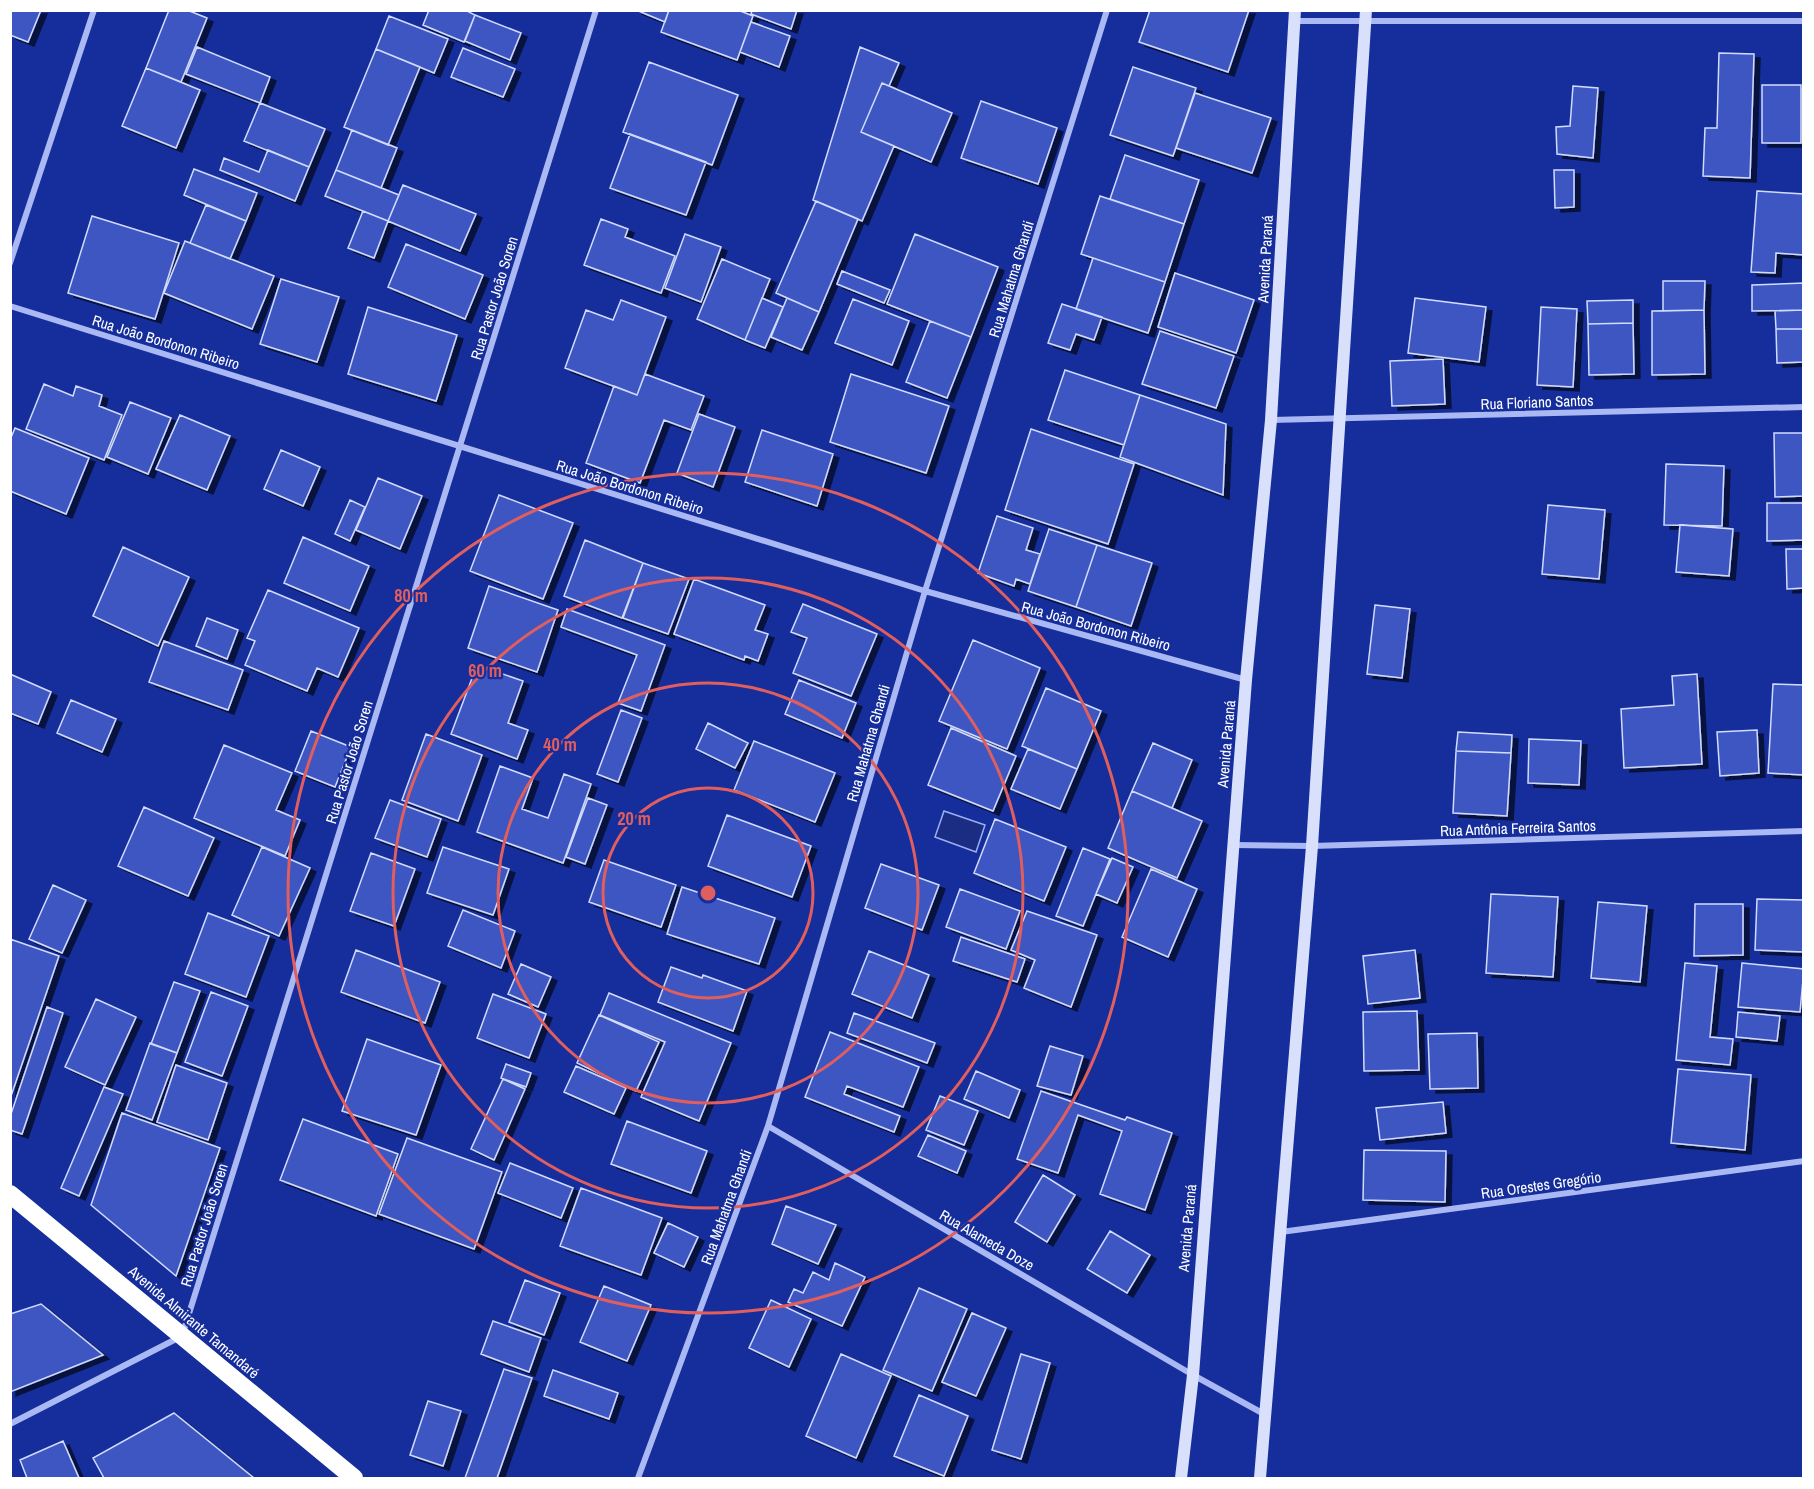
<svg xmlns="http://www.w3.org/2000/svg" width="1814" height="1489" viewBox="0 0 1814 1489" font-family="'Archivo Narrow',sans-serif">
<style>
.water{fill:#1b2d82;stroke:#9caff6;stroke-width:1.5}
.building{fill:#3d57c2;stroke:#d2dbfd;stroke-width:1.5;filter:url(#shadow)}
.lines{fill:none;stroke-linecap:round;stroke-linejoin:round}
.street{stroke:#aab8f3;stroke-width:6}
.secondary{stroke:#d9e0fc;stroke-width:12}
.highway{stroke:#fff;stroke-width:18}
.ring{fill:none;stroke:#e05e5e;stroke-width:3}
.labels{text-anchor:middle;dominant-baseline:central;stroke-width:4.5;stroke-linejoin:round;paint-order:stroke}
.street-label{font-size:15px;fill:#fff;stroke:#152e9b}
.centre{fill:#e05e5e;stroke:#152e9b;stroke-width:3}
.ring-label{font-size:18px;text-anchor:middle;font-weight:bold;fill:#e05e5e;stroke:#152e9b;stroke-width:4.5;stroke-linejoin:round;paint-order:stroke}
</style>
<defs>
<filter id="shadow"><feDropShadow dx="6" dy="4" stdDeviation="0" flood-color="#0009"/></filter>
</defs>
<rect width="100%" height="100%" fill="#152e9b"/>
<path class="water" d="M944,811L985,825L976,852L935,837Z"/>
<path class="building" d="M10,10H41L28,42L10,35Z
M169,10H187L207,18L181,82L146,68Z
M429,10H465L475,15L464,42L423,25Z
M636,10H669L665,22Z
M669,10H738L753,16L737,60L661,32Z
M752,10H797L791,29L751,14Z
M1150,10H1249L1228,72L1139,42Z
M475,15L521,33L510,60L465,41Z
M389,16L448,39L434,73L376,49Z
M751,22L790,36L779,67L740,52Z
M197,47L270,77L260,103L186,74Z
M860,47L899,63L889,86L882,83L861,132L894,146L862,221L813,200Z
M463,48L515,69L503,97L451,77Z
M376,49L420,67L388,145L344,127Z
M1719,53L1754,54L1750,178L1703,176L1705,128H1717Z
M649,62L738,95L712,165L623,132Z
M1133,67L1196,88L1173,156L1110,135Z
M146,68L200,90L176,148L122,126Z
M882,83L952,113L931,162L861,132Z
M1762,85H1801V143H1762Z
M1573,86L1598,88L1593,158L1557,154L1556,127L1570,126Z
M1195,93L1271,118L1252,173L1176,148Z
M981,101L1057,128L1038,184L961,158Z
M260,103L325,129L309,167L244,141Z
M352,130L397,148L381,188L336,170Z
M630,134L706,162L686,215L610,188Z
M268,150L309,167L295,201L220,170L224,158L259,172Z
M1125,155L1199,180L1184,224L1110,199Z
M194,169L257,193L246,221L184,195Z
M336,170L399,195L388,221L325,196Z
M1554,170H1574V207L1555,208Z
M403,185L476,214L460,251L388,221Z
M1757,191L1804,194V255L1776,253L1775,273L1751,272Z
M1100,196L1184,224L1165,282L1081,254Z
M816,201L858,219L819,312L776,293Z
M206,205L246,221L230,259L190,243Z
M363,211L388,221L374,258L348,248Z
M92,216L179,243L155,319L68,293Z
M601,219L628,229L625,237L675,256L661,293L584,265Z
M685,234L721,247L701,302L665,288Z
M915,234L998,267L971,337L887,304Z
M185,241L274,276L252,329L164,293Z
M406,244L483,275L465,319L388,287Z
M1093,258L1165,282L1148,333L1076,309Z
M722,259L770,279L745,340L697,319Z
M842,271L890,290L884,303L837,284Z
M1175,273L1254,300L1236,353L1158,327Z
M281,279L339,297L317,362L260,344Z
M1663,281H1705L1704,310L1663,311Z
M1804,283V310L1752,311V285Z
M762,298L783,307L765,348L745,340Z
M787,298L819,312L802,350L771,337Z
M1415,298L1486,307L1479,362L1408,353Z
M853,299L909,321L892,365L835,343Z
M621,300L666,317L637,395L565,368L586,310L613,320Z
M1633,300V323L1588,324L1587,301Z
M1062,304L1102,317L1094,340L1076,334L1070,350L1048,343Z
M368,307L457,335L436,401L348,374Z
M1541,307L1577,309L1573,387L1537,385Z
M1704,310L1705,374L1652,375V311Z
M1804,310V329H1776L1775,311Z
M930,321L971,337L947,398L906,382Z
M1633,323L1634,374L1589,375L1588,324Z
M1776,329H1804V362L1777,363Z
M1160,331L1234,356L1216,408L1142,384Z
M1443,359L1445,404L1392,406L1390,361Z
M1065,370L1140,395L1124,445L1048,420Z
M645,374L704,396L691,430L664,420L640,483L586,463L614,386L637,395Z
M851,374L949,406L926,473L830,442Z
M44,384L73,396L76,386L102,395L99,406L122,415L104,460L26,429Z
M1140,395L1226,424L1223,495L1120,457Z
M130,402L171,418L148,474L107,457Z
M699,414L735,427L713,487L677,473Z
M180,415L230,436L207,490L156,469Z
M15,428L89,458L66,514L10,491V440Z
M1031,429L1134,464L1108,544L1005,510Z
M762,430L833,454L817,506L745,482Z
M1774,433H1804V496L1775,497Z
M281,450L320,467L303,506L264,489Z
M1666,464L1724,466L1722,526L1664,525Z
M378,478L422,496L400,549L356,530Z
M499,495L573,523L543,599L470,571Z
M350,500L365,507L350,541L335,534Z
M1767,503H1804V540L1767,541Z
M1548,505L1605,510L1599,579L1542,574Z
M997,516L1033,528L1026,550L1040,554L1030,584L1016,579L1014,586L978,573Z
M1680,525L1733,529L1729,576L1676,572Z
M1049,529L1097,545L1076,607L1028,591Z
M303,537L369,566L350,611L284,583Z
M585,540L643,563L622,618L564,596Z
M1097,545L1152,563L1131,626L1076,607Z
M123,547L189,577L158,646L93,616Z
M1786,549H1804V588L1787,589Z
M643,563L689,579L668,634L623,618Z
M694,579L765,605L755,630L768,634L758,661L745,656L744,660L674,634Z
M489,586L558,610L537,672L468,648Z
M268,590L359,628L338,677L317,668L307,691L245,665L255,641L247,638Z
M803,604L877,634L851,696L793,673L807,638L791,632Z
M1375,605L1410,609L1402,678L1367,674Z
M567,609L665,645L641,711L618,703L637,655L561,627Z
M207,618L238,630L227,659L196,646Z
M973,640L1040,668L1007,749L939,721Z
M164,641L243,670L228,710L149,682Z
M477,665L523,681L508,723L528,730L517,759L451,734Z
M10,674L51,692L38,724L10,713Z
M1697,674L1702,764L1624,768L1621,709L1674,705L1672,676Z
M799,680L856,703L842,738L785,714Z
M1773,684L1804,685V775L1768,773Z
M1046,688L1101,711L1077,769L1022,746Z
M71,700L116,719L102,752L57,733Z
M621,710L642,718L618,782L597,774Z
M708,723L748,743L735,768L696,749Z
M951,728L1016,756L993,811L928,785Z
M1757,730L1759,773L1720,776L1717,732Z
M311,731L351,747L335,787L295,771Z
M1458,732L1512,735L1511,753L1456,751Z
M426,734L482,755L458,821L402,800Z
M1529,739L1581,741L1579,785L1528,783Z
M754,741L835,773L815,822L734,790Z
M1153,743L1192,760L1172,808L1132,791Z
M224,745L292,773L276,810L300,820L285,856L194,818Z
M1028,749L1077,769L1060,809L1011,789Z
M1456,751L1511,753L1507,816L1453,813Z
M500,766L533,778L522,809L548,818L564,774L591,784L563,863L477,832Z
M1132,791L1202,821L1177,878L1108,848Z
M588,798L607,805L585,864L566,857Z
M390,800L441,819L427,857L375,838Z
M144,807L214,838L188,896L118,866Z
M727,815L811,846L792,897L708,866Z
M995,819L1066,847L1044,901L974,873Z
M262,847L310,868L279,936L232,915Z
M443,847L509,869L493,915L427,893Z
M1083,848L1110,859L1083,926L1056,916Z
M371,853L415,869L394,926L350,911Z
M1112,858L1133,867L1117,903L1096,894Z
M604,860L676,885L661,927L589,902Z
M881,864L939,885L922,930L865,908Z
M1151,869L1197,889L1168,957L1122,937Z
M53,885L86,900L62,953L29,939Z
M682,887L775,918L759,964L667,934Z
M960,889L1020,911L1006,949L946,927Z
M1491,894L1558,897L1553,977L1486,973Z
M1757,899L1804,900V952L1755,950Z
M1598,902L1647,906L1640,982L1591,978Z
M1695,904H1743V955L1694,956Z
M463,910L515,931L501,968L448,946Z
M1027,911L1097,935L1071,1007L1024,988L1035,960L1011,950Z
M208,913L269,936L246,997L185,974Z
M961,937L1025,959L1017,982L953,961Z
M10,939L59,956L10,1099Z
M356,950L440,982L425,1023L341,992Z
M1415,950L1420,998L1368,1004L1363,956Z
M869,951L929,975L912,1018L852,994Z
M1685,963L1717,966L1710,1037L1733,1039L1730,1065L1676,1060Z
M1742,963L1804,969L1800,1012L1738,1007Z
M521,964L551,977L538,1007L508,994Z
M671,967L702,978L703,975L747,991L733,1031L658,1002Z
M174,982L200,991L177,1053L151,1044Z
M211,992L248,1006L222,1076L185,1062Z
M609,993L731,1043L699,1121L641,1097L665,1042L600,1015Z
M493,994L546,1014L529,1058L477,1038Z
M96,999L136,1017L105,1085L65,1067Z
M47,1007L63,1013L22,1134L10,1130V1117Z
M1417,1011L1419,1070L1364,1071L1363,1012Z
M1738,1012L1780,1016L1777,1041L1736,1037Z
M854,1013L935,1043L927,1063L847,1033Z
M599,1015L659,1042L636,1091L577,1063Z
M830,1032L919,1067L903,1107L847,1086L844,1094L900,1116L894,1132L805,1097Z
M1477,1033L1478,1088L1430,1089L1428,1034Z
M367,1039L441,1065L416,1135L342,1111Z
M150,1043L177,1053L152,1120L126,1110Z
M1050,1046L1083,1056L1071,1095L1037,1086Z
M506,1064L531,1073L526,1087L501,1078Z
M176,1065L227,1083L208,1140L157,1122Z
M576,1066L626,1088L614,1114L564,1092Z
M1678,1069L1751,1075L1745,1150L1671,1143Z
M976,1071L1020,1090L1009,1118L964,1099Z
M503,1079L525,1089L494,1160L471,1149Z
M104,1087L123,1094L79,1196L61,1188Z
M1041,1091L1125,1120L1127,1117L1172,1133L1145,1210L1100,1194L1122,1131L1078,1115L1058,1173L1017,1159Z
M940,1096L978,1111L964,1145L926,1130Z
M1443,1102L1446,1133L1380,1140L1376,1108Z
M122,1113L220,1148L176,1276L91,1205Z
M303,1119L398,1154L376,1216L280,1180Z
M627,1121L707,1151L691,1193L611,1164Z
M928,1135L966,1151L957,1173L918,1156Z
M407,1138L502,1172L474,1249L379,1214Z
M1364,1150L1446,1151L1445,1202L1363,1200Z
M510,1163L573,1188L561,1218L498,1193Z
M1043,1175L1075,1195L1047,1242L1015,1222Z
M581,1188L662,1218L641,1275L560,1246Z
M786,1206L836,1225L818,1264L772,1244Z
M668,1223L698,1237L684,1267L654,1253Z
M1110,1231L1150,1255L1127,1293L1087,1269Z
M835,1263L865,1277L842,1326L788,1302L794,1289L803,1293L813,1272L829,1280Z
M525,1280L560,1293L544,1335L509,1322Z
M604,1286L651,1305L627,1361L580,1342Z
M919,1288L967,1309L932,1391L883,1370Z
M771,1300L811,1319L789,1367L749,1348Z
M41,1304L103,1355L10,1392V1314Z
M972,1313L1006,1328L976,1396L942,1382Z
M493,1321L541,1338L529,1372L481,1354Z
M841,1354L891,1376L856,1458L806,1436Z
M1021,1354L1050,1363L1021,1459L992,1450Z
M504,1369L532,1378L497,1478H465Z
M553,1370L618,1393L609,1419L544,1396Z
M919,1395L968,1416L944,1476L894,1456Z
M428,1401L461,1411L443,1466L410,1455Z
M174,1413L254,1478H104L93,1458Z
M63,1441L79,1478H27L20,1460Z"/>
<g class="lines">
<path class="street" d="M1294,21H1804
M10,263L94,10
M10,306L925,591L1246,680
M1271,420L1804,407
M1233,845L1312,846L1804,831
M768,1126L1193,1375L1264,1414
M1281,1232L1804,1161
M10,1424L182,1336L596,10
M638,1478L768,1126L925,591L1107,10"/>
<path class="secondary" d="M1181,1478L1193,1375L1246,680L1271,420L1295,10
M1260,1478L1312,846L1366,10"/>
<path class="highway" d="M10,1194L354,1478"/>
</g>
<g class="ring">
<circle cx="708" cy="893" r="105"/>
<circle cx="708" cy="893" r="210"/>
<circle cx="708" cy="893" r="315"/>
<circle cx="708" cy="893" r="420"/>
</g>
<g class="labels">
<g class="street-label">
<text transform="translate(1265 259) rotate(-87)">Avenida Paraná</text>
<text transform="translate(1011 279) rotate(-73)">Rua Mahatma Ghandi</text>
<text transform="translate(494 298) rotate(-73)">Rua Pastor João Soren</text>
<text transform="translate(166 342) rotate(17)">Rua João Bordonon Ribeiro</text>
<text transform="translate(1537 402) rotate(-2)">Rua Floriano Santos</text>
<text transform="translate(630 487) rotate(17)">Rua João Bordonon Ribeiro</text>
<text transform="translate(1096 626) rotate(15)">Rua João Bordonon Ribeiro</text>
<text transform="translate(868 743) rotate(-74)">Rua Mahatma Ghandi</text>
<text transform="translate(1226 744) rotate(-85)">Avenida Paraná</text>
<text transform="translate(349 762) rotate(-73)">Rua Pastor João Soren</text>
<text transform="translate(1518 828) rotate(-2)">Rua Antônia Ferreira Santos</text>
<text transform="translate(1541 1185) rotate(-8)">Rua Orestes Gregório</text>
<text transform="translate(726 1207) rotate(-70)">Rua Mahatma Ghandi</text>
<text transform="translate(204 1225) rotate(-73)">Rua Pastor João Soren</text>
<text transform="translate(1187 1228) rotate(-85)">Avenida Paraná</text>
<text transform="translate(987 1240) rotate(30)">Rua Alameda Doze</text>
<text transform="translate(194 1322) rotate(40)">Avenida Almirante Tamandaré</text>
</g>
</g>
<circle cx="708" cy="893" r="9" class="centre"/>
<g class="ring-label">
<text x="411" y="602">80 m</text>
<text x="485" y="677">60 m</text>
<text x="560" y="751">40 m</text>
<text x="634" y="825">20 m</text>
</g>
<rect width="1814" height="1489" fill="none" stroke="#ffffff" stroke-width="24"/>
</svg>
